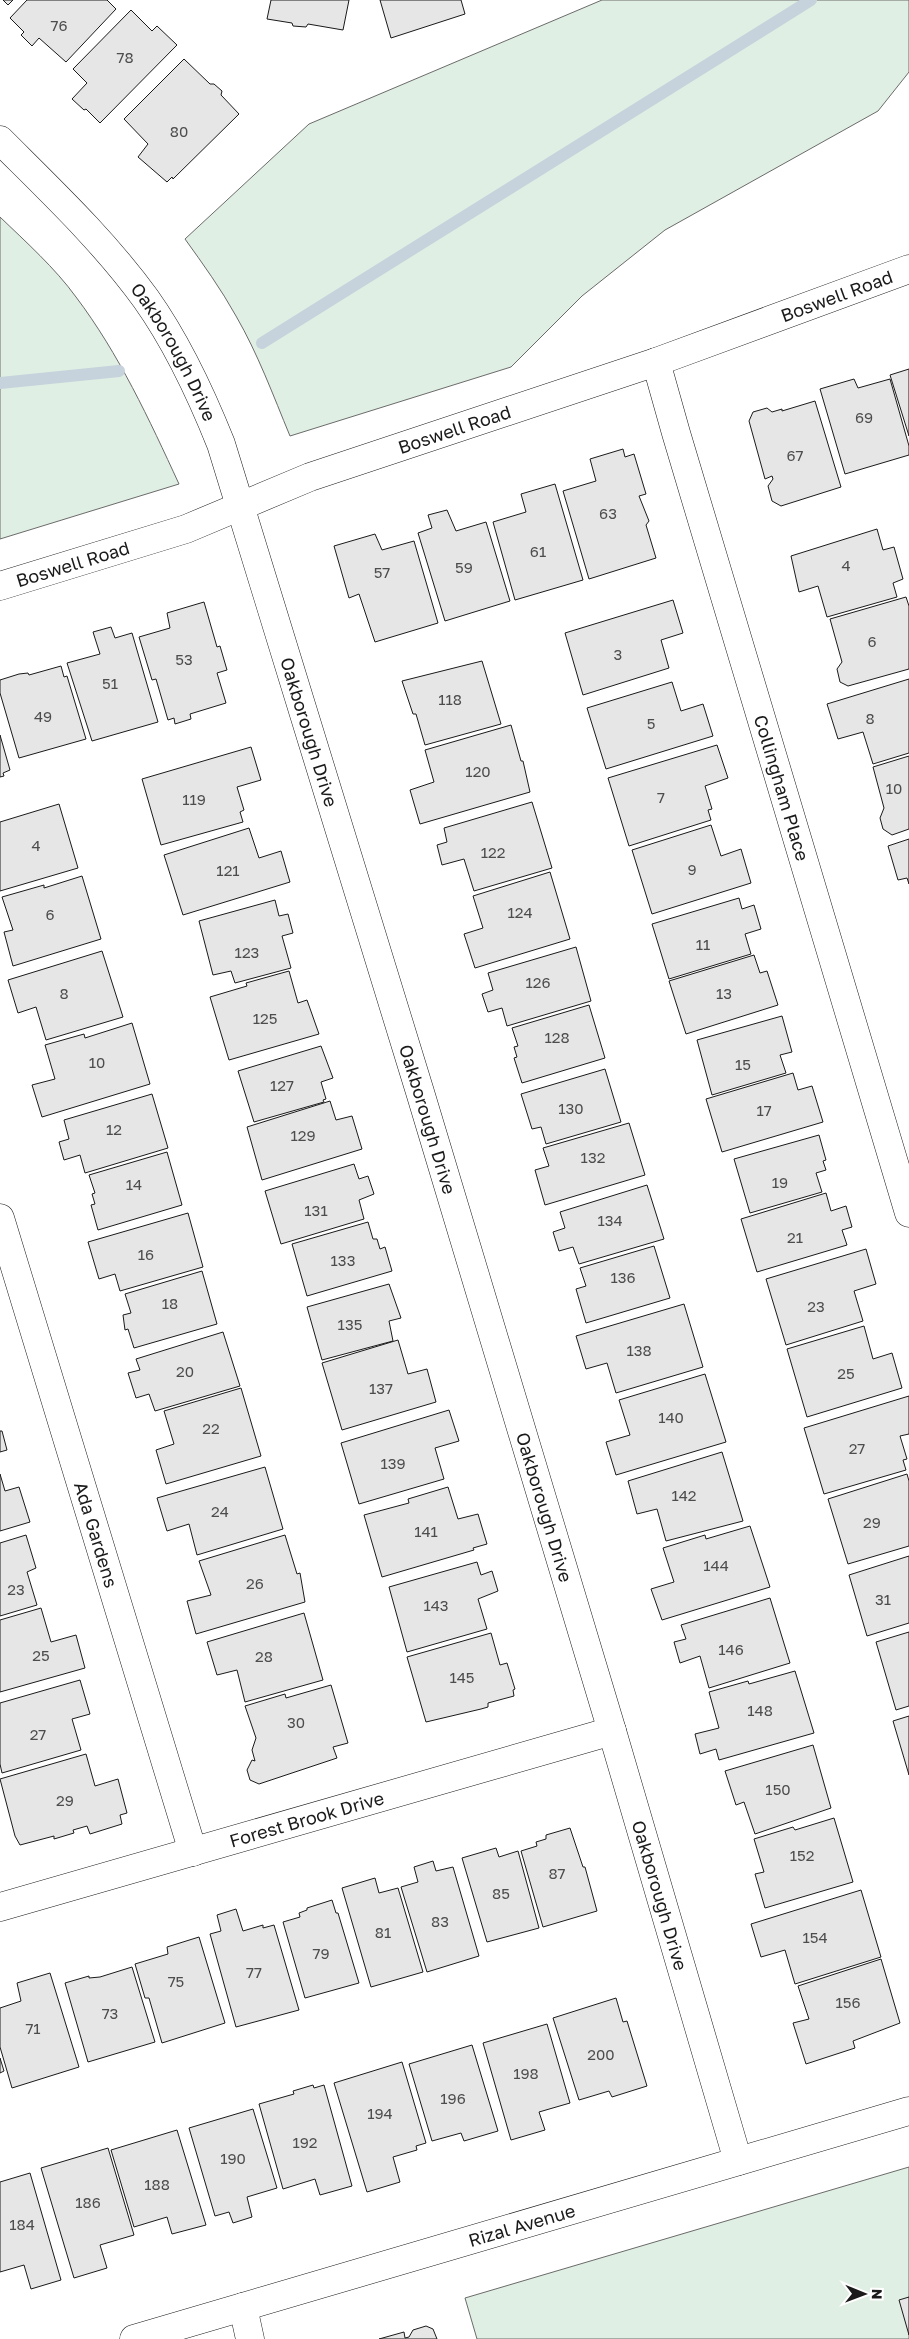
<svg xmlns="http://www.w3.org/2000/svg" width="909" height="2339" viewBox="0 0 909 2339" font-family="'Golos Text',sans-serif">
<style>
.green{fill:#e0efe3;stroke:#6a6a6a}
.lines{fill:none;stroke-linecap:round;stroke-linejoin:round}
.stream{stroke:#c6d2dc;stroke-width:12}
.building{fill:#e6e6e6;stroke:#1a1a1a}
.minor-casing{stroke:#1a1a1a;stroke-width:29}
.minor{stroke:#fff;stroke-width:28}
.labels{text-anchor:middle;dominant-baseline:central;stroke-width:4;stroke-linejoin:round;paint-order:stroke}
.number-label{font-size:15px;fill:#4d4d4d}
.street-label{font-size:18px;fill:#1a1a1a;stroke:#fff}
</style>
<rect width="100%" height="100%" fill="#fff"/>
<path class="green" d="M602,0H909V72L878,111L665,230L582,296L511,367L290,436C273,395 258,354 236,316C221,289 203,264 185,239L309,124Z
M0,217C26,242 55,268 76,297C119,354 149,419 179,484L0,539Z
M909,2167V2339H477L465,2298Z"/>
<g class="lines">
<path class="stream" d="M262,343L811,0
M0,383L119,371"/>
</g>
<path class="building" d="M3,0H13L8,5Z
M27,0H107L116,9L66,62L39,38L32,46L21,35L24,32L10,18Z
M271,0H349L343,30L308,24L306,27L293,26L292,23L267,19Z
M380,0H461L465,14L391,38Z
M131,10L152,31L157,26L177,45L100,123L86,109L84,110L72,99L87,83L73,69Z
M184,59L210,84H214L222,91L221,95L239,114L173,179L172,177L167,182L138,157L148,144L124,119Z
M909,369V436L890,375Z
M854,379L858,388L890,379L909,446V455L845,474L820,389Z
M815,401L841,487L781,506L772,501L768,486L773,479L772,476L765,479L749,421L753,412L767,408L772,412L782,409V411Z
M623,449L625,457L634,454L646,494L639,496L649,521L646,525L656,558L589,579L563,491L596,481L590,459Z
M555,484L583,580L515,600L493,522L526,512L521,494Z
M447,510L456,531L486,522L510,601L445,621L418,533L432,528L428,515Z
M877,529L883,550L894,547L903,579L893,583L897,597L827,617L818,586L799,592L791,556Z
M375,534L382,550L414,541L438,623L375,642L359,594L349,598L334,546Z
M906,597L909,606V669L848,686L840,682L837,669L842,662L830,619Z
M673,600L683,633L661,640L669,668L583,695L565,633Z
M204,602L217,647L220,646L227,670L217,673L226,703L190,714L191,719L175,724L174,718L168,720L156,679L152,680L139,637L170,628L167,613Z
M111,627L115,638L132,633L158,722L92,741L67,663L100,654L93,632Z
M482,661L501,724L425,745L416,714H413L402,681Z
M61,666L64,677L67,676L86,739L19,758L0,693V680L19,674L28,673L29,675Z
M909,679V753L873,764L863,732L838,739L827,704Z
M672,682L681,711L703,704L713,736L606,769L587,708Z
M511,725L521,761H523L530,792L420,824L410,790L434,782L425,750Z
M0,735L10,770L3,773L4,776L0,777Z
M717,745L728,778L705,786L712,809L708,810L711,820L629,846L608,778Z
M251,747L261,780L237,787L244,810L240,812L243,822L161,845L142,779Z
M909,756V829L892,835L883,829L880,818L884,808L873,767Z
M532,802L552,868L474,891L464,859L442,865L437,845L447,842L444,828Z
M59,804L78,868L0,891V822Z
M711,825L721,856L741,849L751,883L652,914L632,850Z
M249,828L259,858L281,851L290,882L183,915L164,855Z
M909,839V884L907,878L898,880L888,846Z
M550,872L570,939L475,968L464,934L483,928L473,896Z
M82,876L101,939L13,966L4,932L13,930L2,897L44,885V888Z
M739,898L742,909L754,905L761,929L745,934L751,954L669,979L652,924Z
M275,900L279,916L288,914L293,933L282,936L291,968L235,983L231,971L213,975L199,921Z
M576,947L591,1001L507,1026L502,1008L488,1012L482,994L493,990L488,973Z
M102,951L123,1017L46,1040L36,1007L18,1013L8,980Z
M754,955L760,973L767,971L778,1005L686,1034L669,981Z
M289,971L298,1003L307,1000L319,1034L229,1060L210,997L247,986L246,983Z
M589,1005L605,1058L522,1083L514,1058L517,1057L514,1047L518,1046L512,1028Z
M782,1016L792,1052L780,1055L786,1073L712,1095L697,1040Z
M132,1023L150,1084L42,1117L32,1085L55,1079L45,1045L84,1034L85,1038Z
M321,1046L333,1078L321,1082L326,1099L323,1100L324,1102L254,1122L238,1071Z
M605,1069L621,1122L546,1144L541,1127L532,1129L521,1094Z
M793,1073L798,1090L812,1086L823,1122L722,1152L706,1099Z
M152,1094L168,1148L85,1173L80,1155L64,1160L59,1142L69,1139L64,1120Z
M330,1101L336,1120L352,1116L362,1149L262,1180L247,1127Z
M629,1123L645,1175L545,1205L535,1170L549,1166L543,1148Z
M819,1135L826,1160L823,1161L826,1170L816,1173L822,1192L750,1213L734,1159Z
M167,1152L182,1205L98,1230L91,1205L95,1204L92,1194L95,1193L89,1175Z
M354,1164L359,1179L368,1176L374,1194L359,1200L364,1219L281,1244L265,1191Z
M647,1185L664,1239L579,1264L573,1247L559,1251L553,1232L565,1228L560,1212Z
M826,1193L831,1211L846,1206L852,1227L842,1230L847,1245L757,1272L741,1219Z
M188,1213L203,1267L120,1291L115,1274L99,1279L88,1242Z
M368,1222L373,1239H377L380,1249L385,1247L392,1271L307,1296L292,1244Z
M654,1246L670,1298L586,1323L576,1289L586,1286L580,1268Z
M866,1249L876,1284L854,1291L863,1321L786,1345L766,1279Z
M202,1271L217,1324L134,1348L128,1329L125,1330L123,1315L131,1313L125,1294Z
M389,1284L401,1318L389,1321L393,1341L322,1360L307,1307Z
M684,1304L703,1367L616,1393L607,1363L586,1369L576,1336Z
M864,1326L873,1359L892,1353L902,1388L807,1417L787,1349Z
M223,1332L240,1386L155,1411L149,1394L136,1398L128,1373L140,1370L136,1359Z
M398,1340L408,1374L427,1369L436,1402L342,1430L322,1363Z
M705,1374L726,1442L616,1475L606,1442L630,1435L619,1400Z
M241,1388L261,1456L166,1484L156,1450L174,1444L164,1411Z
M909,1396V1434L900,1436L907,1459L903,1460L906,1470L824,1494L804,1428Z
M449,1410L459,1441L435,1448L444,1479L359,1504L341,1443Z
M0,1431H2L7,1450L0,1452Z
M722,1452L743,1521L666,1541L657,1509L637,1514L628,1481Z
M265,1467L283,1529L197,1555L189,1524L167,1531L157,1498Z
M0,1474L5,1491L19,1487L30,1522L0,1531Z
M907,1474L909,1481V1546L848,1564L828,1499Z
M448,1487L458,1519L478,1514L487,1544L473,1548L474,1550L382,1577L364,1515L409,1503L408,1499Z
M750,1526L770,1587L662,1620L651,1589L674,1582L663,1548L705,1535L706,1539Z
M26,1535L36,1568L27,1572L37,1605L0,1616V1543Z
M285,1535L297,1574L300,1573L305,1602L196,1634L187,1601L211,1595L199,1561Z
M909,1556V1623L867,1636L849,1575Z
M477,1562L481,1575L492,1571L498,1591L478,1599L487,1629L407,1652L389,1587Z
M770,1598L790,1663L709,1688L700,1656L680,1663L674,1642L686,1639L681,1625Z
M41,1608L51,1642L76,1635L85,1668L0,1692V1620Z
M304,1613L323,1680L245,1702L237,1670L217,1675L207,1642Z
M909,1632V1706L896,1710L876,1642Z
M491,1633L500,1665L507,1663L515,1689L513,1690L514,1696L488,1703V1707L481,1709L426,1722L407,1657Z
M795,1671L814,1733L719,1760L716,1749L700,1754L695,1734L719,1728L709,1692L748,1681L749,1684Z
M80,1680L90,1714L72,1719L81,1750L2,1773L0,1764V1703Z
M331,1685L348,1743L333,1747L337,1758L259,1784L250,1780L247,1770L252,1760L255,1761L252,1750L256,1738L245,1706L285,1694L286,1698Z
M909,1716V1775L893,1721Z
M813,1745L831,1808L755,1834L744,1802L736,1805L725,1771Z
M86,1754L95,1786L118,1779L127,1813L120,1815L122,1824L90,1834L87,1826L73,1830L74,1833L54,1839V1836L20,1845L15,1836L0,1779Z
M834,1818L853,1882L765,1908L755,1874L764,1872L754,1839L793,1827L795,1830Z
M570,1828L583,1867H585L597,1911L543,1927L521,1851L537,1846L536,1842L546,1839V1835Z
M496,1848L499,1857L518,1851L539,1928L487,1942L462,1858Z
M433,1861L436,1871L453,1867L479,1956L427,1972L401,1887L418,1882L414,1867Z
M375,1878L379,1893L398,1888L423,1972L371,1987L342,1888Z
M861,1890L881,1957L795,1984L785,1950L761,1957L751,1924Z
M332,1900L336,1913H338L359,1983L305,1998L283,1922L300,1917L299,1913L307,1910V1908Z
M236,1909L243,1931L263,1925V1928L274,1925L299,2010L236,2027L210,1934L221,1931L217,1915Z
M199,1937L225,2023L162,2043L149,1998H145L135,1964L168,1954L167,1947Z
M881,1959L900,2023L853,2041L855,2048L806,2064L793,2023L809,2019L798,1986Z
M132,1967L155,2042L88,2062L65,1983L89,1976V1978L100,1977Z
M50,1973L79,2067L12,2088L0,2047V2008L21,2001L17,1983Z
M616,1998L623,2022L627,2021L647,2086L612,2097L609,2091L579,2100L553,2018Z
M547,2024L570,2103L539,2112L545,2130L511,2140L483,2043Z
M472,2045L498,2131L464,2141L461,2133L432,2141L409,2064Z
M0,2058L4,2071L0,2073Z
M402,2062L426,2143L416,2146L417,2150L393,2157L400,2182L367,2192L334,2083Z
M313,2085L314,2088L324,2085L352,2186L320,2195L315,2179L283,2189L259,2104L294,2094L293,2091Z
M253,2109L277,2188L247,2197L252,2217L233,2223L229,2212L215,2216L189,2128Z
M177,2130L206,2225L172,2234L167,2217L134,2227L111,2150Z
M108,2148L134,2235L100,2245L107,2268L74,2278L41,2168Z
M30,2173L61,2280L31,2289L24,2265L0,2272V2182Z
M909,2297V2335L899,2300Z
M426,2326L433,2329L437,2339H379L404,2332L405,2338L409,2337L413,2330Z"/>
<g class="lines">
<g class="minor-casing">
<g id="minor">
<path id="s1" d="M0,140C51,191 104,241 146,299C178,344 201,394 221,444L420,1092L612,1731L738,2161"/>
<path id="s2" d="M656,362L676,433L909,1213"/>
<path id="s3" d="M0,586L186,529L310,477L656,362L909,269"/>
<path id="s4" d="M0,1218L193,1852"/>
<path id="s5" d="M0,1907L612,1731"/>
<path d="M243,2307L250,2339"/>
<path id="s6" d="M134,2339L909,2111"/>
</g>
</g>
<use href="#minor" class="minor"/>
</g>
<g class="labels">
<g class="number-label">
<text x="59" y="25">76</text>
<text x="125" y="57">78</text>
<text x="179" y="131">80</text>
<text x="864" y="417">69</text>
<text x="795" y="455">67</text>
<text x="608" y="513">63</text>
<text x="538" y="551">61</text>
<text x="846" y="565">4</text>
<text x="464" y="567">59</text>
<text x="382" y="572">57</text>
<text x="872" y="641">6</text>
<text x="618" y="654">3</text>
<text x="184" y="659">53</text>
<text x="110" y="683">51</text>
<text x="450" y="699">118</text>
<text x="43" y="716">49</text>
<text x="870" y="718">8</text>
<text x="651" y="723">5</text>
<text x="478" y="771">120</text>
<text x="894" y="788">10</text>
<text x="661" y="797">7</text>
<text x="194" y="799">119</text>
<text x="36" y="845">4</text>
<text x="493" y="852">122</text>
<text x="692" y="869">9</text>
<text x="228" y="870">121</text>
<text x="520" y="912">124</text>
<text x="50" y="914">6</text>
<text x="703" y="944">11</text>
<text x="247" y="952">123</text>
<text x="538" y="982">126</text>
<text x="64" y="993">8</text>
<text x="724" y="993">13</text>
<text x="265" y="1018">125</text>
<text x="557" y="1037">128</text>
<text x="97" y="1062">10</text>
<text x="743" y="1064">15</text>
<text x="282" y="1085">127</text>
<text x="571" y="1108">130</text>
<text x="764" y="1110">17</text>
<text x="114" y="1129">12</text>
<text x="303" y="1135">129</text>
<text x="593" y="1157">132</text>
<text x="780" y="1182">19</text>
<text x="134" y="1184">14</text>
<text x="316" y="1210">131</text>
<text x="610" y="1220">134</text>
<text x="795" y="1237">21</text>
<text x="146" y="1254">16</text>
<text x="343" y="1260">133</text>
<text x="623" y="1277">136</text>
<text x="170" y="1303">18</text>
<text x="816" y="1306">23</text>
<text x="350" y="1324">135</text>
<text x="639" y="1350">138</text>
<text x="185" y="1371">20</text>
<text x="846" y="1373">25</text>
<text x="381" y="1388">137</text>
<text x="671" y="1417">140</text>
<text x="211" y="1428">22</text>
<text x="857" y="1448">27</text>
<text x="393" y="1463">139</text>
<text x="684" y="1495">142</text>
<text x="220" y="1511">24</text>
<text x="872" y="1522">29</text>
<text x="426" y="1531">141</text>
<text x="716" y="1565">144</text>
<text x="255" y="1583">26</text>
<text x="16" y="1589">23</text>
<text x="883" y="1599">31</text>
<text x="436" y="1605">143</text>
<text x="731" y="1649">146</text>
<text x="41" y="1655">25</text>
<text x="264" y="1656">28</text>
<text x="462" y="1677">145</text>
<text x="760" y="1710">148</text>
<text x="296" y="1722">30</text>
<text x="38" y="1734">27</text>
<text x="778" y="1789">150</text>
<text x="65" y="1800">29</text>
<text x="802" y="1855">152</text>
<text x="557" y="1873">87</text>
<text x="501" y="1893">85</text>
<text x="440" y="1921">83</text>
<text x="383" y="1932">81</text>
<text x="815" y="1937">154</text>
<text x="321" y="1953">79</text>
<text x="254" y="1972">77</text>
<text x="176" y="1981">75</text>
<text x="848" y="2002">156</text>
<text x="110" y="2013">73</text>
<text x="33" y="2028">71</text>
<text x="601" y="2054">200</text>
<text x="526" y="2073">198</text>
<text x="453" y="2098">196</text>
<text x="380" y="2113">194</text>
<text x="305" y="2142">192</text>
<text x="233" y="2158">190</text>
<text x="157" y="2184">188</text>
<text x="88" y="2202">186</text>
<text x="22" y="2224">184</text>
</g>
<g class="street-label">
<text stroke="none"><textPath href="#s3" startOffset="886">Boswell Road</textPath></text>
<text stroke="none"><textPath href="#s1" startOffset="276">Oakborough Drive</textPath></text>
<text stroke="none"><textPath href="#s3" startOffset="481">Boswell Road</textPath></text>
<text stroke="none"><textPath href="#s3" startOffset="76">Boswell Road</textPath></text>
<text stroke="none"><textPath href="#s1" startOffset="681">Oakborough Drive</textPath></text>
<text stroke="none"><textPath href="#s2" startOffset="444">Collingham Place</textPath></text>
<text stroke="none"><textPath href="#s1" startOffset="1086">Oakborough Drive</textPath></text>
<text stroke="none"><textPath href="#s1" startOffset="1491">Oakborough Drive</textPath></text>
<text stroke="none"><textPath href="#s4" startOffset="331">Ada Gardens</textPath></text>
<text stroke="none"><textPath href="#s5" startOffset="319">Forest Brook Drive</textPath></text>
<text stroke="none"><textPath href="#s1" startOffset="1896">Oakborough Drive</textPath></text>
<text stroke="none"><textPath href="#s6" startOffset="404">Rizal Avenue</textPath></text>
</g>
</g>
<g transform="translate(864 2294) rotate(91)" stroke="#ffffff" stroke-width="4" paint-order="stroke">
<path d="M0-4L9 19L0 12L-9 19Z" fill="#1a1a1a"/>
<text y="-8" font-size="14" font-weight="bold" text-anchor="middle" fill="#1a1a1a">N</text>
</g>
</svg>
